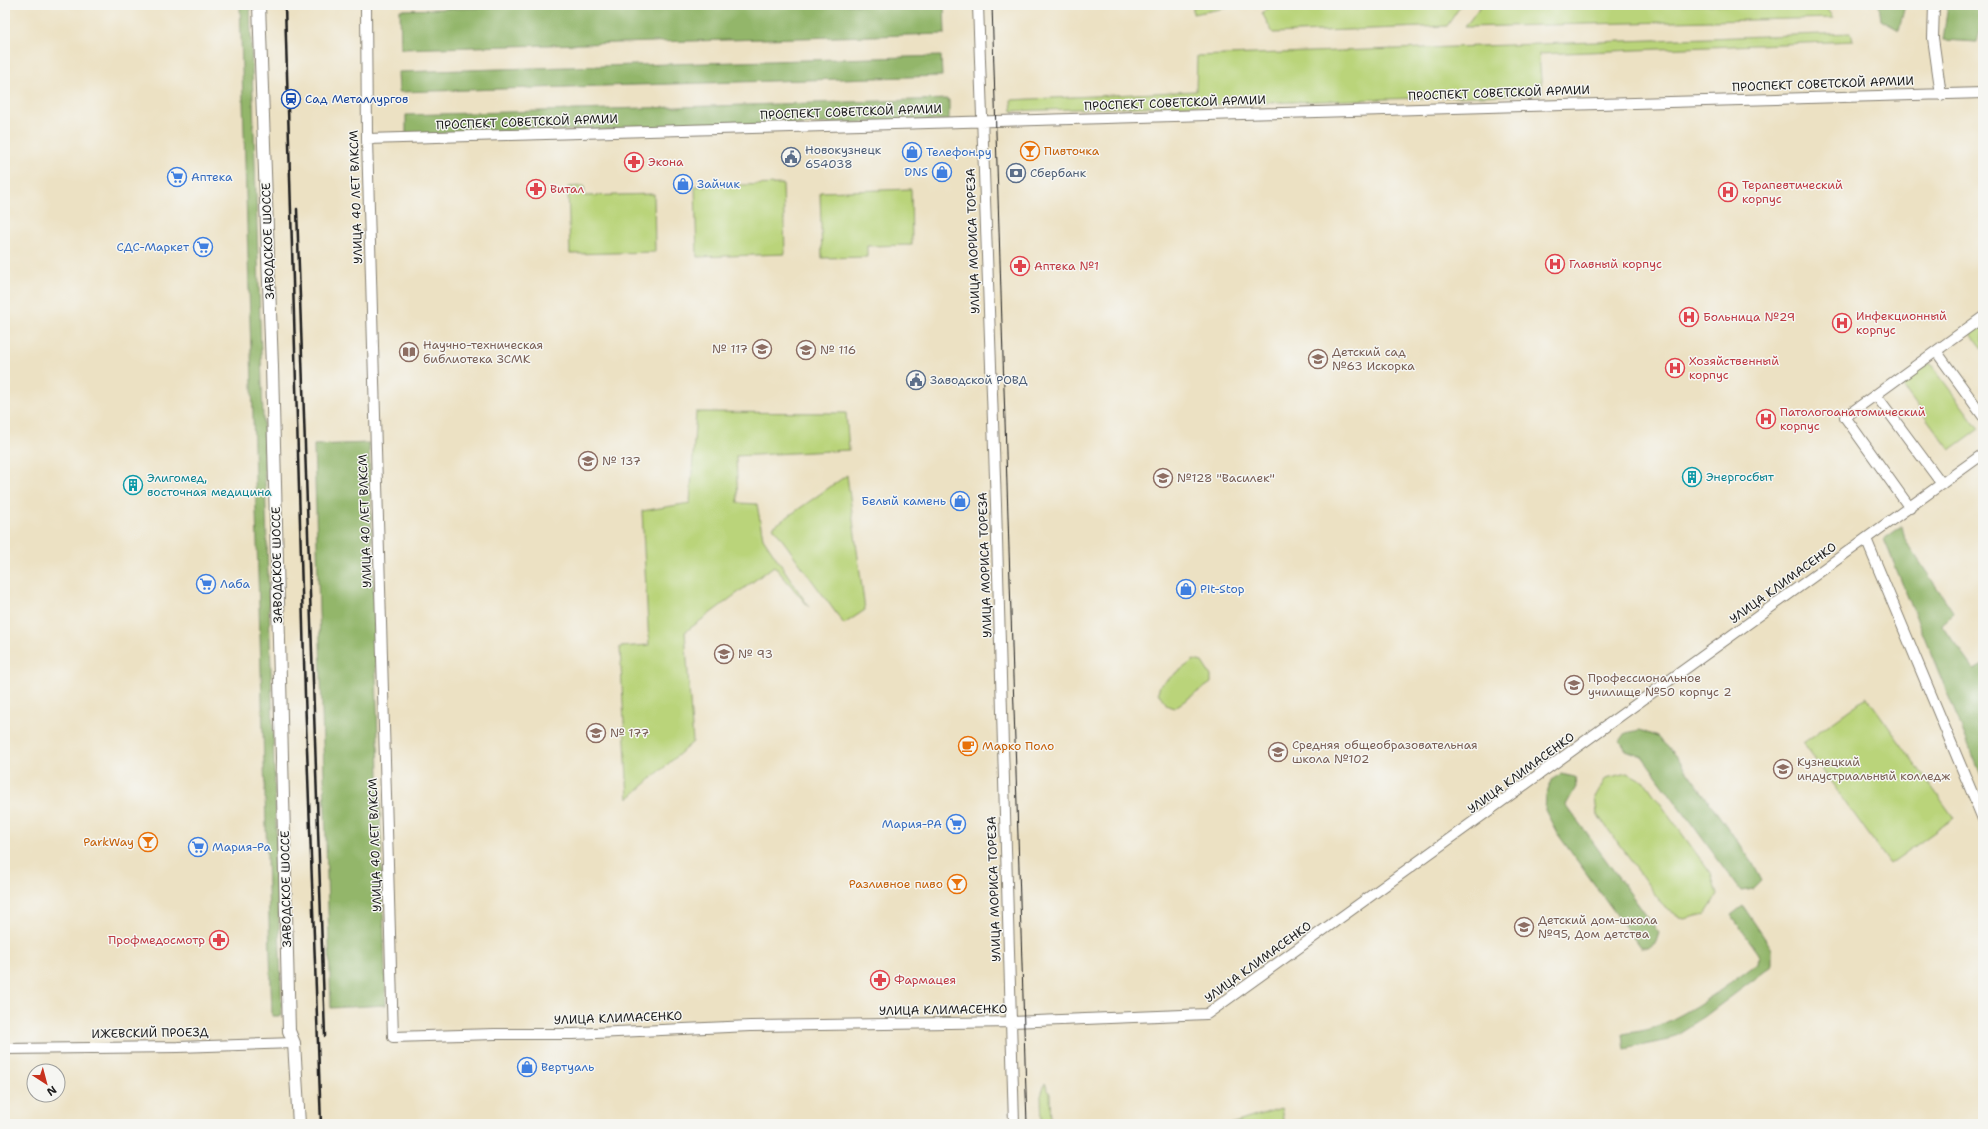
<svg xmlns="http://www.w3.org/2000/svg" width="1988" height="1129" viewBox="0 0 1988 1129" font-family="'Shantell Sans',sans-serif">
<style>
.green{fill:#bad47a;stroke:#6b784b}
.forest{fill:#93b66a;stroke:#586943}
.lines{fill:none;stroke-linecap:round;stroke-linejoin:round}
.minor-casing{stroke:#847e70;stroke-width:12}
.major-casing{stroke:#847e70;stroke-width:14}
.minor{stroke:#fff;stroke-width:10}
.major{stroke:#fff;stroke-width:12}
.tram{stroke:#1c1c1c;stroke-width:1}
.rail{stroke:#1c1c1c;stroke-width:2.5}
.labels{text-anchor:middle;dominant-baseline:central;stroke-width:3;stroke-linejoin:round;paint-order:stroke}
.street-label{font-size:12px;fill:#1c1c1c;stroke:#f6f6f2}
.transit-label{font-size:12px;fill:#164399;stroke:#f6f6f2;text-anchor:start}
.service-label{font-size:12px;fill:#4e5e75;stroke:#f6f6f2;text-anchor:start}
.food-label{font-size:12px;fill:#c56008;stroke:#f6f6f2;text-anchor:start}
.shop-label{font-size:12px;fill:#366cbe;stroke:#f6f6f2;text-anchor:start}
.health-label{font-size:12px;fill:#be3a42;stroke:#f6f6f2;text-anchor:start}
.education-label{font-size:12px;fill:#785e54;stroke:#f6f6f2;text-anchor:start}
.culture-label{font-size:12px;fill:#0d838f;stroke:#f6f6f2;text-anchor:start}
</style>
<rect width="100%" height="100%" fill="#f6f6f2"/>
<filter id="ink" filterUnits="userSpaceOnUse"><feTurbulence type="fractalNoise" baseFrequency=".025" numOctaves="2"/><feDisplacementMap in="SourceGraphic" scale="8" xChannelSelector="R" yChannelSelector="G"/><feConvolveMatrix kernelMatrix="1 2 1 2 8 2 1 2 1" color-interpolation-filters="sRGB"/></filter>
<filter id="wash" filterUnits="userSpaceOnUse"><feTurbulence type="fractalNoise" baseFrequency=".012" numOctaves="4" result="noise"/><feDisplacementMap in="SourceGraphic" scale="16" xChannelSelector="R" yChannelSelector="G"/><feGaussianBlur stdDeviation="0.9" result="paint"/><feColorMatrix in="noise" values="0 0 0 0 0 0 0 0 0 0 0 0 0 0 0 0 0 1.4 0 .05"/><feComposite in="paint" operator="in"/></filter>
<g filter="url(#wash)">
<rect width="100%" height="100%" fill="#ece1c3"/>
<path class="green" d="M1193,5H1243L1193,14Z
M1272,5H1461L1447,26L1273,33L1262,13Z
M1481,5H1824L1833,18L1465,27Z
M1851,33L1853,41L1539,54L1542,94L1012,111L1011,100L1196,91L1197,56Z
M783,184L785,254L697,257L695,186Z
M584,186L585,196L654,194L655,252L570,254L568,187Z
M911,189L912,245L867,246V257L822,258L820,192Z
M1983,324V350L1970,333Z
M1930,363L1979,429L1950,450L1900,383Z
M696,412L846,413L849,450L736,456L738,503L757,504L763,538L809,607L774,566L685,632L693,742L628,799L620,647L649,645L642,511L690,503Z
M847,475L865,610L844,624L773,527Z
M1194,660L1202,662L1211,676V683L1174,708L1168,706L1158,693L1160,685Z
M1867,697L1954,818L1890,864L1803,743Z
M1628,773L1645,782L1711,874L1717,895L1705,914L1684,919L1665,908L1597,814L1595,797L1606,778Z
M1045,1083L1050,1094L1051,1124H1042L1041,1096Z
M1281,1108L1284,1124H1231Z"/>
<path class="forest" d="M240,5H250L282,1016H272Z
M592,5H944L945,34L401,49L400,10Z
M1879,5H1905L1899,30L1881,20Z
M1948,5H1983V21L1977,42L1943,40Z
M941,56L942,76L399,92L398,72Z
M949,99V120L406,135V115Z
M369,443L386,1005L331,1008L314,445Z
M1902,526L1905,540L1954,613L1941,624L1974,669L1983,664V780L1884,539Z
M1640,730L1657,737L1675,754L1752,862L1762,881L1754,889L1741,891L1642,756L1626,750L1620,741L1626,733Z
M1561,774L1575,777L1576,787L1566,805L1659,933L1656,942L1648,947H1640L1557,833L1545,810L1546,796L1551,780Z
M1743,906L1772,949V966L1704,1017L1668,1040L1625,1049L1623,1034C1633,1032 1646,1031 1656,1027C1693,1011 1726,987 1758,963L1759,954L1731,915Z"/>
</g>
<g filter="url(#ink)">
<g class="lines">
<g class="minor-casing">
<path id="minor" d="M366,5L367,139L393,1037L495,1034H573L750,1026L1012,1022L1207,1014L1983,454
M978,5L996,505L1014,1124
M1934,5L1933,38L1941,95
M367,139L1983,93
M1936,351L1983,416
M1876,395L1942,484
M1910,508L1845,417L1983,317
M1866,539L1983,819
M5,1049L178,1047L294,1043"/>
</g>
<g class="major-casing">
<path id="major" d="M259,5L272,367L289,1031L294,1043L299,1124"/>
</g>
<use href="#minor" class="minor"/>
<use href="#major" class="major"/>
<path class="tram" d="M992,5L1027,1124"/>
<path class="rail" d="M285,5L305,695L321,1124
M297,209L325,1036"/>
</g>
</g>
<defs>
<g id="station-ring" transform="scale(1)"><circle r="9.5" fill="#f6f6f2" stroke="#1a4fb4" stroke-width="1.5"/><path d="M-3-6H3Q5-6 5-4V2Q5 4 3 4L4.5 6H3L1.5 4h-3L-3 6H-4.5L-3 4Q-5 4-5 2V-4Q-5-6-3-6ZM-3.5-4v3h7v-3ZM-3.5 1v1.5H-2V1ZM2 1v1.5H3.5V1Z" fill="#1a4fb4"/></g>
<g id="bar-ring" transform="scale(1)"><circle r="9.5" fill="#f6f6f2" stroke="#e8710a" stroke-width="1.5"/><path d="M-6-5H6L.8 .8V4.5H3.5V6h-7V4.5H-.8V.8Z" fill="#e8710a"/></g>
<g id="shop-ring" transform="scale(1)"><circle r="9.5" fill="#f6f6f2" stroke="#3f7fe0" stroke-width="1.5"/><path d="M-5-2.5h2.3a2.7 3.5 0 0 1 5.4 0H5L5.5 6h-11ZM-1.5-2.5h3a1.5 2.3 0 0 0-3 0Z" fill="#3f7fe0"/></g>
<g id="civic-ring" transform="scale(1)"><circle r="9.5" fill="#f6f6f2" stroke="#5c6f8a" stroke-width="1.5"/><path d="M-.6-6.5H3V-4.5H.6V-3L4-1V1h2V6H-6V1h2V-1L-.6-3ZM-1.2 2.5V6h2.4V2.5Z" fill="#5c6f8a"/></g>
<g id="pharmacy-ring" transform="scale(1)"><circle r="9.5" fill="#f6f6f2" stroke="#e0444e" stroke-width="1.5"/><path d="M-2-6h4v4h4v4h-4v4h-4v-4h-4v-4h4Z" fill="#e0444e"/></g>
<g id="bank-ring" transform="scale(1)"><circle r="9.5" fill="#f6f6f2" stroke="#5c6f8a" stroke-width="1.5"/><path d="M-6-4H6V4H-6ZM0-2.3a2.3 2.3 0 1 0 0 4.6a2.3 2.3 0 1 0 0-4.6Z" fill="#5c6f8a"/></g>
<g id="supermarket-ring" transform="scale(1)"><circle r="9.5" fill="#f6f6f2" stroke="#3f7fe0" stroke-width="1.5"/><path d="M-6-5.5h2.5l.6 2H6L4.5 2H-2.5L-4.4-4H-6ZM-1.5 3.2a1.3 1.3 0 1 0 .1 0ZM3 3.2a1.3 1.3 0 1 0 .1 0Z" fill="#3f7fe0"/></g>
<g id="hospital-ring" transform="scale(1)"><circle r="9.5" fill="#f6f6f2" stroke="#e0444e" stroke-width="1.5"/><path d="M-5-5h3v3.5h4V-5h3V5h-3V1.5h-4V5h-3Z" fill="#e0444e"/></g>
<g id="school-ring" transform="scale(1)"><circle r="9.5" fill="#f6f6f2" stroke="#8d6e63" stroke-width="1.5"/><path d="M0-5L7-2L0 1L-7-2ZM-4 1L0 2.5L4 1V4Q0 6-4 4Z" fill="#8d6e63"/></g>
<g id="library-ring" transform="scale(1)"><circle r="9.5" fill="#f6f6f2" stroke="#8d6e63" stroke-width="1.5"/><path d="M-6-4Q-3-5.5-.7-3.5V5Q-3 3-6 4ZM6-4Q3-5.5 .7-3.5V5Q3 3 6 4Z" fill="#8d6e63"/></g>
<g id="building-ring" transform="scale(1)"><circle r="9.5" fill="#f6f6f2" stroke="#0f9aa8" stroke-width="1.5"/><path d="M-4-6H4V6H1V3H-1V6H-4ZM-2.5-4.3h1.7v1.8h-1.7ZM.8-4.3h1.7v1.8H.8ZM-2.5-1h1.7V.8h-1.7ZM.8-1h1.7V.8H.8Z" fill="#0f9aa8"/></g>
<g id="university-ring" transform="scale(1)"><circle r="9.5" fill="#f6f6f2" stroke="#8d6e63" stroke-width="1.5"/><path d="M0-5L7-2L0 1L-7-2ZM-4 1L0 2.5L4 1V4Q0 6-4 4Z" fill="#8d6e63"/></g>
<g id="cafe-ring" transform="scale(1)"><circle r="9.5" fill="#f6f6f2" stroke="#e8710a" stroke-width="1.5"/><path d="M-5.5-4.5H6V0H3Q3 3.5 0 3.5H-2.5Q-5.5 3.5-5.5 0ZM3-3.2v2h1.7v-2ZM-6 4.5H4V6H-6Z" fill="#e8710a"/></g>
</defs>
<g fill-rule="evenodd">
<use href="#station-ring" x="291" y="99"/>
<use href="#bar-ring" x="1030" y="151"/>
<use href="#shop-ring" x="912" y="152"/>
<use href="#civic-ring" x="791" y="157"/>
<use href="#pharmacy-ring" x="634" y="162"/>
<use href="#shop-ring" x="942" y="172"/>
<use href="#bank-ring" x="1016" y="173"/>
<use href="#supermarket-ring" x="177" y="177"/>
<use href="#shop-ring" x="683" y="184"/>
<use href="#pharmacy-ring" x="536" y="189"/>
<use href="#hospital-ring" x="1728" y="192"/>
<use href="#supermarket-ring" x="203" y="247"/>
<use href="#hospital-ring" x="1555" y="264"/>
<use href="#pharmacy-ring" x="1020" y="266"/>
<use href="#hospital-ring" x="1689" y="317"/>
<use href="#hospital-ring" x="1842" y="323"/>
<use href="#school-ring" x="762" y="349"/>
<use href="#school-ring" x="806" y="350"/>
<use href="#library-ring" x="409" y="352"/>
<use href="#school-ring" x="1318" y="359"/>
<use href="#hospital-ring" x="1675" y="368"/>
<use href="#civic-ring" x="916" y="380"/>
<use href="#hospital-ring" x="1766" y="419"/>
<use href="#school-ring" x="588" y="461"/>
<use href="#building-ring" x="1692" y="477"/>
<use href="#school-ring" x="1163" y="478"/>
<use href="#building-ring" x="133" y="485"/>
<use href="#shop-ring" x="960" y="501"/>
<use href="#supermarket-ring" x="206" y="584"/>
<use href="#shop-ring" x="1186" y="589"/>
<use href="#school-ring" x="724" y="654"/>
<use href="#university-ring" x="1574" y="685"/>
<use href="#school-ring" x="596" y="733"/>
<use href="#cafe-ring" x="968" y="746"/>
<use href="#school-ring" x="1278" y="752"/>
<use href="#university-ring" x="1783" y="769"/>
<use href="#supermarket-ring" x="956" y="824"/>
<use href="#bar-ring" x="148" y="842"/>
<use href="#supermarket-ring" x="198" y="847"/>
<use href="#bar-ring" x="957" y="884"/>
<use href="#school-ring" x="1524" y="927"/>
<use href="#pharmacy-ring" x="219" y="940"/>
<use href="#pharmacy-ring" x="880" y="980"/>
<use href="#shop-ring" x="527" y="1067"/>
</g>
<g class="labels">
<g class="street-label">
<text transform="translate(1823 84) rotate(-2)">ПРОСПЕКТ СОВЕТСКОЙ АРМИИ</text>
<text transform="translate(1499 93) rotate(-2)">ПРОСПЕКТ СОВЕТСКОЙ АРМИИ</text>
<text transform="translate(1175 103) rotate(-2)">ПРОСПЕКТ СОВЕТСКОЙ АРМИИ</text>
<text transform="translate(851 112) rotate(-2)">ПРОСПЕКТ СОВЕТСКОЙ АРМИИ</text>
<text transform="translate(527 122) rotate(-2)">ПРОСПЕКТ СОВЕТСКОЙ АРМИИ</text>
<text transform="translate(356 197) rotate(-92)">УЛИЦА 40 ЛЕТ ВЛКСМ</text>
<text transform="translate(268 241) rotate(-92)">ЗАВОДСКОЕ ШОССЕ</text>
<text transform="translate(973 241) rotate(-92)">УЛИЦА МОРИСА ТОРЕЗА</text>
<text transform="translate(365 521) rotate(-92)">УЛИЦА 40 ЛЕТ ВЛКСМ</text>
<text transform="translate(277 565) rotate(-91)">ЗАВОДСКОЕ ШОССЕ</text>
<text transform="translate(985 565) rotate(-92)">УЛИЦА МОРИСА ТОРЕЗА</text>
<text transform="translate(1783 583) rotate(-36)">УЛИЦА КЛИМАСЕНКО</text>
<text transform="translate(1521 773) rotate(-36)">УЛИЦА КЛИМАСЕНКО</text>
<text transform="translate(375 845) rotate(-92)">УЛИЦА 40 ЛЕТ ВЛКСМ</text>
<text transform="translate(286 889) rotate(-91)">ЗАВОДСКОЕ ШОССЕ</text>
<text transform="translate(994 889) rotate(-92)">УЛИЦА МОРИСА ТОРЕЗА</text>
<text transform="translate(1258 962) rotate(-36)">УЛИЦА КЛИМАСЕНКО</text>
<text transform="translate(943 1010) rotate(-1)">УЛИЦА КЛИМАСЕНКО</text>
<text transform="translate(618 1018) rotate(-2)">УЛИЦА КЛИМАСЕНКО</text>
<text transform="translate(150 1033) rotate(-1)">ИЖЕВСКИЙ ПРОЕЗД</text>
</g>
<g class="transit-label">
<text x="305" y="99">Сад Металлургов</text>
</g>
<g class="service-label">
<text x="805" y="150">Новокузнецк<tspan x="805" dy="14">654038</tspan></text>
<text x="1030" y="173">Сбербанк</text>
<text x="930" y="380">Заводской РОВД</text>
</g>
<g class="food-label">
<text x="1044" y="151">Пивточка</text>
<text x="982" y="746">Марко Поло</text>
<text x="134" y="842" text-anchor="end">ParkWay</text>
<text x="943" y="884" text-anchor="end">Разливное пиво</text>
</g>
<g class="shop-label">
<text x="926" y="152">Телефон.ру</text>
<text x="928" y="172" text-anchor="end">DNS</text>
<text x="191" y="177">Аптека</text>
<text x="697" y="184">Зайчик</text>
<text x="189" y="247" text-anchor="end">СДС-Маркет</text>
<text x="946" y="501" text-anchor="end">Белый камень</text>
<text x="220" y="584">Лаба</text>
<text x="1200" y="589">Pit-Stop</text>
<text x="942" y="824" text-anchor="end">Мария-РА</text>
<text x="212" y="847">Мария-Ра</text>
<text x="541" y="1067">Вертуаль</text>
</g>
<g class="health-label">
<text x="648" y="162">Экона</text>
<text x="1742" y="185">Терапевтический<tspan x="1742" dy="14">корпус</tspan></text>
<text x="550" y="189">Витал</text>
<text x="1569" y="264">Главный корпус</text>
<text x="1034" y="266">Аптека №1</text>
<text x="1856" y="316">Инфекционный<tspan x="1856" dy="14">корпус</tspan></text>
<text x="1703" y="317">Больница №29</text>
<text x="1689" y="361">Хозяйственный<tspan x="1689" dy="14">корпус</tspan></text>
<text x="1780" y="412">Патологоанатомический<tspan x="1780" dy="14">корпус</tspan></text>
<text x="205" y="940" text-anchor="end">Профмедосмотр</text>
<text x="894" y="980">Фармацея</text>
</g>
<g class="education-label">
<text x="423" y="345">Научно-техническая<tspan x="423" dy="14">библиотека ЗСМК</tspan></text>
<text x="748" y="349" text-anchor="end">№ 117</text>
<text x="820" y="350">№ 116</text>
<text x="1332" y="352">Детский сад<tspan x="1332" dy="14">№63 Искорка</tspan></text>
<text x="602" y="461">№ 137</text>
<text x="1177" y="478">№128 "Василек"</text>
<text x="738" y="654">№ 93</text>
<text x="1588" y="678">Профессиональное<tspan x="1588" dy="14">училище №50 корпус 2</tspan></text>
<text x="610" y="733">№ 177</text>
<text x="1292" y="745">Средняя общеобразовательная<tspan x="1292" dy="14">школа №102</tspan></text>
<text x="1797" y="762">Кузнецкий<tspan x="1797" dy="14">индустриальный колледж</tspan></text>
<text x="1538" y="920">Детский дом-школа<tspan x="1538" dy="14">№95, Дом детства</tspan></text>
</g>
<g class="culture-label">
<text x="1706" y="477">Энергосбыт</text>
<text x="147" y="478">Элигомед,<tspan x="147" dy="14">восточная медицина</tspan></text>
</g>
</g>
<rect width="1988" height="1129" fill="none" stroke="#f6f6f2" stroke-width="20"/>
<g transform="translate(46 1083) rotate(144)"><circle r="19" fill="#f6f6f2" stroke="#9f9f9c"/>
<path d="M0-3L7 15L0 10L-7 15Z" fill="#c8321e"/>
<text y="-6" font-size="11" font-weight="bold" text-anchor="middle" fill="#1c1c1c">N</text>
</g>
</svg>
